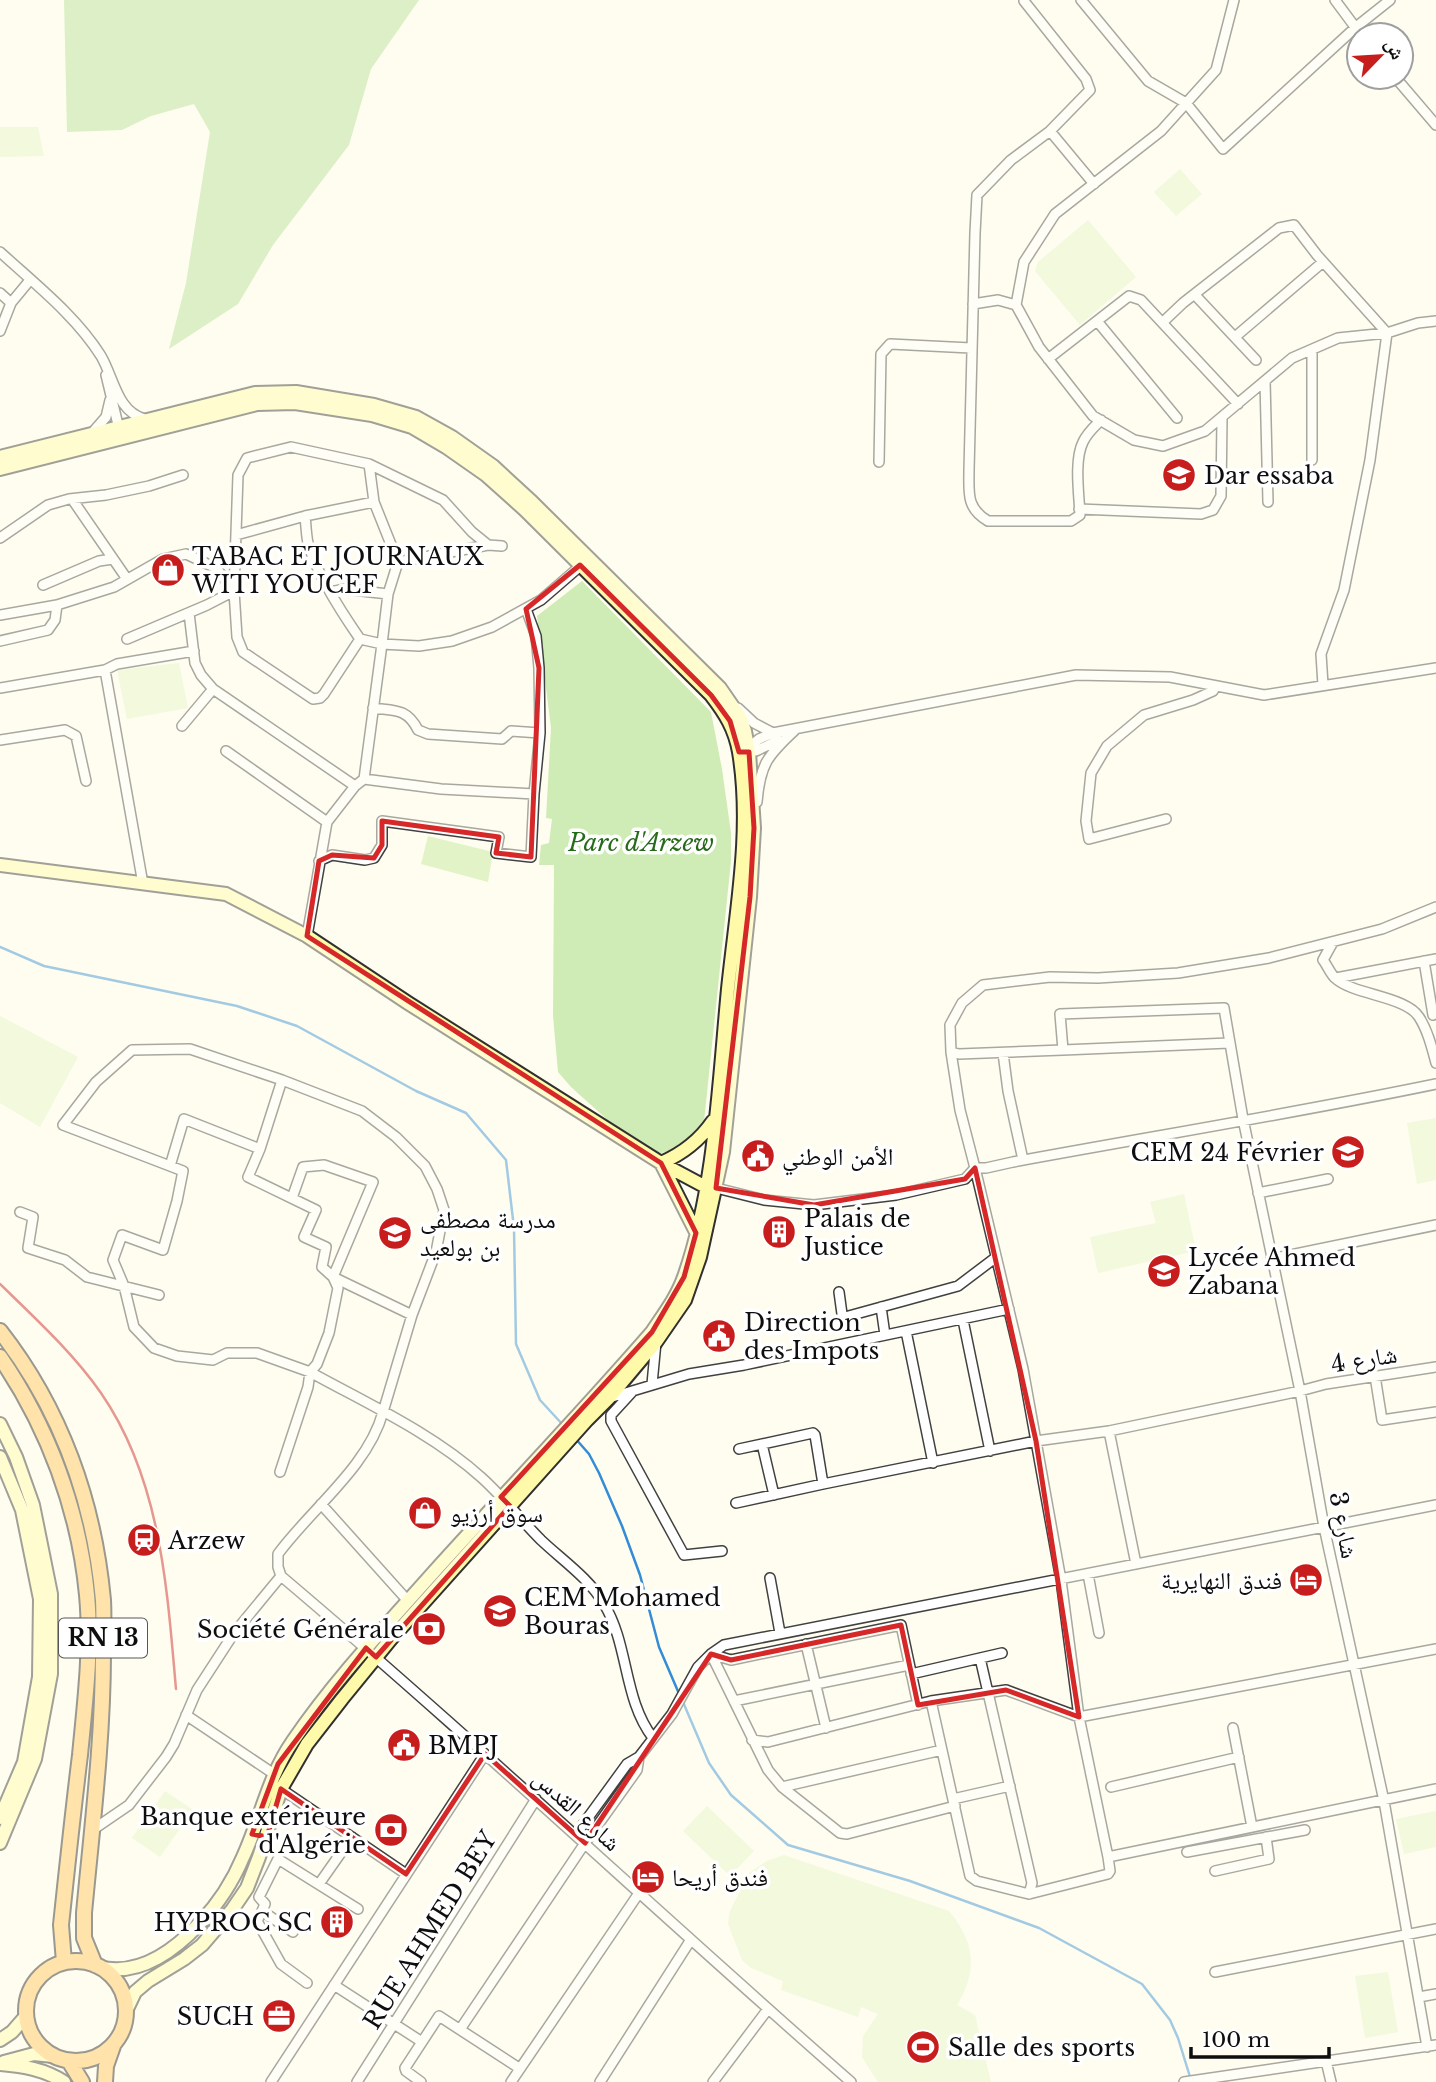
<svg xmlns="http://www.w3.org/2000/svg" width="1436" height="2082" viewBox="0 0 1436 2082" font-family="'Libre Baskerville','Noto Naskh Arabic',serif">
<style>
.green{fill:#cfecb6}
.forest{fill:#b1de94}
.pitch{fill:#e2f3c8}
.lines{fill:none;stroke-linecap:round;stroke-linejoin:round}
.stream{stroke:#338cd5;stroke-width:2.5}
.minor-casing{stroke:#414141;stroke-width:12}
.secondary-casing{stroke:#303030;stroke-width:16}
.trunk-casing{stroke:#1f1f1f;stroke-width:18}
.minor{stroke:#fff;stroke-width:9}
.secondary{stroke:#fffaaa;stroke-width:12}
.trunk{stroke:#fec457;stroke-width:14}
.rail{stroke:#c71e1d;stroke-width:2.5}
.marked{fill:none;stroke:#d62828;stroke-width:5;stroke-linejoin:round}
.labels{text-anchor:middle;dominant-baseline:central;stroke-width:7;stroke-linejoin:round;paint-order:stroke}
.shield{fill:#fff;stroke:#565656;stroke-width:2}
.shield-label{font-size:23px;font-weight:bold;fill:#0e0e0e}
.poi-label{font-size:24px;fill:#0e0e0e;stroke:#fff;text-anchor:start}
.park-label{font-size:24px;font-style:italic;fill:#266a1a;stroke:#fff}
.street-label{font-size:24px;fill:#0e0e0e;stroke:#fff}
</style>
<rect width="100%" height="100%" fill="#fffdef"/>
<path class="green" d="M582,581L711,712L722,769L731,833V861L704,1122L693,1140L673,1152L658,1153L611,1123L571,1087L558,1072L553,1016L554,865H539L541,845L549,843L552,819L546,818L551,728L537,616Z"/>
<path class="forest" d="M64,0H419L371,69L349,145L273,245L238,304L169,349L186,283L210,132L194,104L151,116L122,130L67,132Z"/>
<path class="pitch" d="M0,127H38L44,156L0,157Z
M1180,169L1202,194L1176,216L1154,192Z
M1088,220L1136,277L1080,325L1035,271L1038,262Z
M179,663L188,708L127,719L117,670Z
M428,836L493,852L488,882L421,864Z
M0,1016L78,1057L40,1127L0,1103Z
M1436,1118V1180L1417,1184L1407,1123Z
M1184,1194L1196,1251L1098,1273L1090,1237L1156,1223L1150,1202Z
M165,1791L193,1810L160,1857L132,1838Z
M707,1806L754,1851L730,1876L683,1831Z
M1436,1811V1847L1404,1854L1396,1819Z
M784,1855L949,1911C975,1942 978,1971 957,2005L975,2015L991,2082H878L862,2057L863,2036L878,2014L861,2007L858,2017L781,1990L783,1981L751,1968L742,1960L728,1924L730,1911L749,1873L767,1861Z
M1388,1972L1398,2032L1365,2038L1355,1976Z"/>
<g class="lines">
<path class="stream" d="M0,947L44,966L237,1006L297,1026L416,1091L466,1113L506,1160L514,1228L516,1344L540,1400L563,1425
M575,1438L589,1454L599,1473L622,1526L640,1575L659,1647L680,1696
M683,1702L709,1763L731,1795L788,1845L910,1881L1039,1928L1142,1984L1170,2020L1178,2038L1191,2080"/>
<g class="minor-casing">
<path id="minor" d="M1081,0L1148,81L1186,103L1223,149L1356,27L1390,0
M1335,0L1361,35
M1024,1L1086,79L1090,90L1050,131L1011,160L977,195L975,233L969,470C969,493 966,508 988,521H1071L1080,515C1079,494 1074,460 1083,442C1087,433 1094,427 1101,420
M1395,77L1436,125
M1050,131L1094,184
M0,252C35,284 76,316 101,356C114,378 117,412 145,419
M0,293L11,303L30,280
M1195,295L1256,360
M973,304L998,300L1016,305
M1097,321L1177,418
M1163,322L1183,303L1279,228L1294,225L1317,255L1387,333L1338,338L1292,358L1205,431L1163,446L1134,440L1093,416L1039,347L1016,305L1024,262L1055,214L1161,131L1216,70L1234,0
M0,331L11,303
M1235,337L1323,262
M1048,359L1129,296L1141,300L1238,404
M106,375L120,433
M1265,381L1268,502
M92,433L106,417L110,400
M1312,460V350
M879,462L881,354L890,344L971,348
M369,464L374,502
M72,499L127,579
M1079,509L1201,514L1213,510L1221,496L1222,418
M305,516C306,524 306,534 308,543C316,573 342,613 360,639
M236,535L305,516L374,502L398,562
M0,538L48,505L69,499L106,495L149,486L183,475
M43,585L99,561L113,559
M330,592L344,589L388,594
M189,613L195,663L201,675L213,689
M0,615L57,605
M127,639L207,605L234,591L238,475L247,458L291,447L369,464L443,500L472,532L488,545
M0,641L48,630L55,620L57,605L114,587L163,559L186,554L216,568L234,591L237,637L243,652L313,699L320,698L324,694L360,639L382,644L388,594L398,562L488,545L502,546
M105,670L117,664L194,651
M1323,685L1321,654L1344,590L1370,460L1387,333L1418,323L1436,321
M0,688L105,670L143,884
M373,708C395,711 407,708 418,730L428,734L502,739L511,731L540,733
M738,708L754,723L773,733L1076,675L1170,677L1264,695L1436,668
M182,726L213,689L355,786
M0,740L65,730L76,736L86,781
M748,748L756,751L779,740
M745,750L759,739L773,733
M226,751L327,822
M364,779L441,789L534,794L540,733L539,668L536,636L526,609
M757,802C760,765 767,756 794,731
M1166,819L1089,839L1086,821L1091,773L1107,746L1144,715L1193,700L1213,691L1216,686
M319,861L332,855L365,860L374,858L382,845V821L499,837L496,853L531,857L534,794
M307,936L327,822L355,786L364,779L382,644L419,646L452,641L492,627L541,600L585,562
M1333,942L1323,960C1327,965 1330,973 1335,978C1353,995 1406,996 1419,1017C1428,1031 1432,1048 1436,1063
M1424,961L1433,1015
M1336,978L1436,959
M1063,1050L1229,1043
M951,1052L959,1054L1063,1050L1060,1014L1224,1008L1243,1119L1300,1391L1324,1527L1384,1801L1427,2047
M1003,1053L1008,1091L1023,1160
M260,1149L282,1080
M170,1166L183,1171L177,1201L163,1250L122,1235L113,1260L124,1286L134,1327L154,1348L177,1356L213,1360L227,1353H257L310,1372L308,1387L280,1472
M716,1188L764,1200L814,1205L896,1195L965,1179L975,1168L960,1110L951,1052L950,1025L962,1003L983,985L1050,977L1098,978L1178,973L1269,958L1382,929L1436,907
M1258,1193L1328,1179
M292,1198L303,1167L324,1165L373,1182L333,1277L412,1315
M20,1212L33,1217L28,1248L65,1260L87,1277L159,1295
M1271,1259L1436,1225
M839,1292L842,1314L845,1317L958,1286L995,1258
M881,1307L885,1335
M963,1320L990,1451
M906,1331L933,1463
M1375,1376L1382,1420L1436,1412
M652,1384L656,1342
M633,1391L611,1415V1421L684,1555L722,1551
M609,1398L689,1374L744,1365L1009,1309
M1109,1431L1136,1564
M762,1444L774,1495
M739,1449L813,1433L815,1435L823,1484
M736,1503L823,1484L1036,1441L1109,1431L1300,1391L1326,1384L1436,1367
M321,1504L408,1601
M1088,1574L1099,1633
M770,1578L780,1633
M806,1644L826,1728
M711,1654L768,1770L782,1787L840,1833L847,1834L955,1806
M711,1654L731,1660L901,1625L918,1705
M980,1658L1032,1883L1029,1894
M911,1674L1002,1653
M734,1701L909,1665
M931,1701L970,1876L977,1881L1029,1894L1108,1874L1110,1871L1108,1857L1079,1717L1061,1580L1023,1369L975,1168H986L1013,1162C1154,1136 1296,1113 1436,1084
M186,1715L274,1774
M1233,1728L1252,1827
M653,1738C623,1699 629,1645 604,1604C589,1578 562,1560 541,1540C521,1520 503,1497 482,1478C432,1433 368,1404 310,1372L317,1364L329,1333L338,1288L333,1277L322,1267L326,1247L304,1237L316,1210L248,1177L260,1149L184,1119L170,1166L63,1125L96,1082L132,1050L190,1049L282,1080L362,1111L396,1137L425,1166L437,1189L444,1210L436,1252L412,1315L383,1412C368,1467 311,1509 278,1554V1567L281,1576C475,1740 660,1915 851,2082
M752,1740L768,1742L931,1701L1006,1690L1079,1717L1436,1649
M782,1787L942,1750
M1111,1787L1239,1757
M281,1789L406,1874
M953,1799L1010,1786
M91,1831L129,1805L166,1757L174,1744L197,1690L234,1633L281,1576
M576,1834L627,1764L639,1757L672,1714L698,1667L711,1654L724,1645L1436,1505
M1187,1852L1305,1830
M1108,1857L1436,1789
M1215,1871L1269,1859L1266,1837
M319,1884L352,1837
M262,1911L257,1921L281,1964L307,1983
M293,1932L262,1911L265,1904L259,1897L278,1859L358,1909
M1215,1972L1436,1929
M334,1985L422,2042
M1419,1997L1436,1994
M461,2028L585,1843L637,1770L639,1757
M1326,2061L1331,2082
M271,2082L485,1754
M357,2082L536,1799
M421,2082L406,2071L405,2068L439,2016L519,2068
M511,2082L639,1893
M600,2082L690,1941
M713,2082L768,2009
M1184,2082L1436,2045"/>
</g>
<g class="secondary-casing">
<path id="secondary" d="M0,457L255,393L296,392L374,405L416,417L452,437L493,466L532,502L720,688L740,717L745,731L749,752L754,828L750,897L723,1152L700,1257L685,1300L656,1342L609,1398L587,1420L391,1639L342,1699L307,1744L281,1789L259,1857L247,1888L232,1910L202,1945L184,1959L148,1981L135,1992L126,2011
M0,469L257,404L295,403L372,415L412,427L446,447L486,475L525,510L711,695C725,713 735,729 739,752C752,830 736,911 728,989C719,1082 715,1189 684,1277C677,1297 664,1314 652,1332C581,1414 505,1493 432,1574C384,1628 334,1681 293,1741C268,1777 261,1818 243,1857C233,1881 218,1904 200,1923C174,1951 138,1977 99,1967
M0,865L226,894L307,936L408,1003L661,1163L704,1186L713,1187
M696,1232L661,1163C682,1154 700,1140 713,1121
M0,1424L16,1457L33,1505L51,1594V1674L35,1759L0,1843
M0,1457L22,1510L40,1599L39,1677L24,1762L0,1818
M0,2040L12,2032L26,2016
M4,2062L34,2054L53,2056
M0,2064C23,2066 44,2069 64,2082"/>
</g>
<g class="trunk-casing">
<path id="trunk" d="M0,1331C61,1409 94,1502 103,1600C104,1618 103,1636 103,1653C103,1740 92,1827 84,1913V1938L95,1965
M0,1357C48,1427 79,1510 87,1595C92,1648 85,1703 80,1755C73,1812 67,1868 61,1925L64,1962
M26 2011a50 50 0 1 1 100 0a50 50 0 1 1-100 0Z
M69,2061L82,2082
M105,2082L106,2066L113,2046"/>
</g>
<use href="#minor" class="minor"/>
<use href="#secondary" class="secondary"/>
<use href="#trunk" class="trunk"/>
<path class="rail" d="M0,1284C35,1318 73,1353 101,1393C161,1480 167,1588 176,1689"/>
</g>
<path d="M0 0H1436V2082H0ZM580,565L711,695L730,721L739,752H749L754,828L750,897L716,1188L814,1205L965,1179L975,1168L1036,1441L1079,1717L1006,1690L918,1705L901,1625L731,1660L711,1654L585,1843L485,1754L406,1874L281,1789L267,1837L252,1834L278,1764L366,1648L376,1657L510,1506L501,1497L652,1332L684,1277L696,1233L661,1163L307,936L319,861L332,855L374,858L382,845V821L499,837L496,853L531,857L539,668L526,609Z" fill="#fffdef" fill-opacity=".55" fill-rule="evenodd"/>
<path class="marked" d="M580,565L711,695L730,721L739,752H749L754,828L750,897L716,1188L814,1205L965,1179L975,1168L1036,1441L1079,1717L1006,1690L918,1705L901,1625L731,1660L711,1654L585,1843L485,1754L406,1874L281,1789L267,1837L252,1834L278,1764L366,1648L376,1657L510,1506L501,1497L652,1332L684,1277L696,1233L661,1163L307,936L319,861L332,855L374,858L382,845V821L499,837L496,853L531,857L539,668L526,609Z"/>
<defs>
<g id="school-disc" transform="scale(1.75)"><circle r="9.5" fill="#c71e1d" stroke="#fff"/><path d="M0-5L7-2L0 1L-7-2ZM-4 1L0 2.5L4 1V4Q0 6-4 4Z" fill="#fff"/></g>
<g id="shop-disc" transform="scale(1.75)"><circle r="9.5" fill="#c71e1d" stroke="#fff"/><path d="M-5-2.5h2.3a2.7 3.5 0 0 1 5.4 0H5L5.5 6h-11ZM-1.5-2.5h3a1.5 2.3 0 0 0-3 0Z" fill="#fff"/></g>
<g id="civic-disc" transform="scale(1.75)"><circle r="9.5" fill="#c71e1d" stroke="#fff"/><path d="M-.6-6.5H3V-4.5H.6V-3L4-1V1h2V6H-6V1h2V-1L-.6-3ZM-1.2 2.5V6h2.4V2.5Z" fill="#fff"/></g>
<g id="building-disc" transform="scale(1.75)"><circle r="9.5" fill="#c71e1d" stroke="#fff"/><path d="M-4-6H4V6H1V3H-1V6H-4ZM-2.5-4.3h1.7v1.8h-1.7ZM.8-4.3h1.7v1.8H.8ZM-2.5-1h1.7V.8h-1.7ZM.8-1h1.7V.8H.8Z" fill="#fff"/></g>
<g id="station-disc" transform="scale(1.75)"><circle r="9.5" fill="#c71e1d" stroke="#fff"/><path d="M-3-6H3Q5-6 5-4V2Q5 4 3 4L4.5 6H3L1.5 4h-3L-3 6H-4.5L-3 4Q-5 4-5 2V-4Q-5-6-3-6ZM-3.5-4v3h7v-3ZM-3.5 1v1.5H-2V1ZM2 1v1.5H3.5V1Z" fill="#fff"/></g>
<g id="hotel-disc" transform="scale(1.75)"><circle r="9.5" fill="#c71e1d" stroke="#fff"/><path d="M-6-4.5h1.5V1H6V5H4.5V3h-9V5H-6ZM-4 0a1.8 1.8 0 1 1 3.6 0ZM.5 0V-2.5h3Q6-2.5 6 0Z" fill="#fff"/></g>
<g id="bank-disc" transform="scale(1.75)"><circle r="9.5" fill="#c71e1d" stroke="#fff"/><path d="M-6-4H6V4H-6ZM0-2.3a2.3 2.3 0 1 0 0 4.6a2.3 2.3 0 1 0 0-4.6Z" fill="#fff"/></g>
<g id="office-disc" transform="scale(1.75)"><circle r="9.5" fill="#c71e1d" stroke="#fff"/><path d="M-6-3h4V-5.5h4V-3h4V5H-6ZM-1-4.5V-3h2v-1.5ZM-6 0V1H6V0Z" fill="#fff"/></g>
<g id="stadium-disc" transform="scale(1.75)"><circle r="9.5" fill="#c71e1d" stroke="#fff"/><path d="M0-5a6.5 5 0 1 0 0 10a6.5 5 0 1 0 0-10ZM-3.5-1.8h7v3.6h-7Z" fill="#fff"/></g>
</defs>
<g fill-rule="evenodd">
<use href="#school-disc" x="1179" y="475"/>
<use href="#shop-disc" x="168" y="570"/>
<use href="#school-disc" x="1348" y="1152"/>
<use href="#civic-disc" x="758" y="1156"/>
<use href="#building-disc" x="779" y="1232"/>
<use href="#school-disc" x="395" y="1233"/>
<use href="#school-disc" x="1164" y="1271"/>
<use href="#civic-disc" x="719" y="1336"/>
<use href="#shop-disc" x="425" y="1513"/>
<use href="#station-disc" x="144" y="1540"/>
<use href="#hotel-disc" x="1306" y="1580"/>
<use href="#school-disc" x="500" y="1611"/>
<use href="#bank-disc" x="429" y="1629"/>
<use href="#civic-disc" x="404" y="1745"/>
<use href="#bank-disc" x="391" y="1830"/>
<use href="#hotel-disc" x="648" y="1877"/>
<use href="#building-disc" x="337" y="1922"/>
<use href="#office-disc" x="279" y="2016"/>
<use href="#stadium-disc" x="923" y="2047"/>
</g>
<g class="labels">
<rect class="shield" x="59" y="1618.5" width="88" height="39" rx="5"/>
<g class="shield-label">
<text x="103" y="1638">RN 13</text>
</g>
<g class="poi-label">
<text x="1204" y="475">Dar essaba</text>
<text x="192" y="556">TABAC ET JOURNAUX<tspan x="192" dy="28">WITI YOUCEF</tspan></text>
<text x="1324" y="1152" text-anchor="end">CEM 24 Février</text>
<text x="782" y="1156">الأمن الوطني</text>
<text x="804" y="1218">Palais de<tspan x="804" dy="28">Justice</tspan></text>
<text x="420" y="1219">مدرسة مصطفى<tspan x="420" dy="28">بن بولعيد</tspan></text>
<text x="1188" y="1257">Lycée Ahmed<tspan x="1188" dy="28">Zabana</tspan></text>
<text x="744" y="1322">Direction<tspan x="744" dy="28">des Impots</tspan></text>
<text x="450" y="1513">سوق أرزيو</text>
<text x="168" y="1540">Arzew</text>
<text x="1282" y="1580" text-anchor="end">فندق النهايرية</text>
<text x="524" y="1597">CEM Mohamed<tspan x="524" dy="28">Bouras</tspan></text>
<text x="404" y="1629" text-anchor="end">Société Générale</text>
<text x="428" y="1745">BMPJ</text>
<text x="366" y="1816" text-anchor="end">Banque extérieure<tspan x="366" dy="28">d'Algérie</tspan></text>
<text x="672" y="1877">فندق أريحا</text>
<text x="312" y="1922" text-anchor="end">HYPROC SC</text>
<text x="254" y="2016" text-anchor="end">SUCH</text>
<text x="948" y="2047">Salle des sports</text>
</g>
<g class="park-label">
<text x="641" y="842">Parc d'Arzew</text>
</g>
<g class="street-label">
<text transform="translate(1364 1359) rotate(-9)">شارع 4</text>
<text transform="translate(1344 1525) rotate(79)">شارع 3</text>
<text transform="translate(577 1810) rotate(42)">شارع القدس</text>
<text transform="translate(430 1930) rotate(-58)">RUE AHMED BEY</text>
</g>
</g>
<g transform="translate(1380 56) rotate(65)"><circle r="33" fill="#ffffff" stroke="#9f9f9f" stroke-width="2"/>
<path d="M0-5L12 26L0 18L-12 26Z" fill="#c71e1d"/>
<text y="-10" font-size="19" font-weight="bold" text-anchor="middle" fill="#0e0e0e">ش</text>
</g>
<path d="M1191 2047v10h138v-10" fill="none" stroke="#0e0e0e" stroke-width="3.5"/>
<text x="1202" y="2047" font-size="21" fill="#0e0e0e" stroke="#ffffff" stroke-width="5" paint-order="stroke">100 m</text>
</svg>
